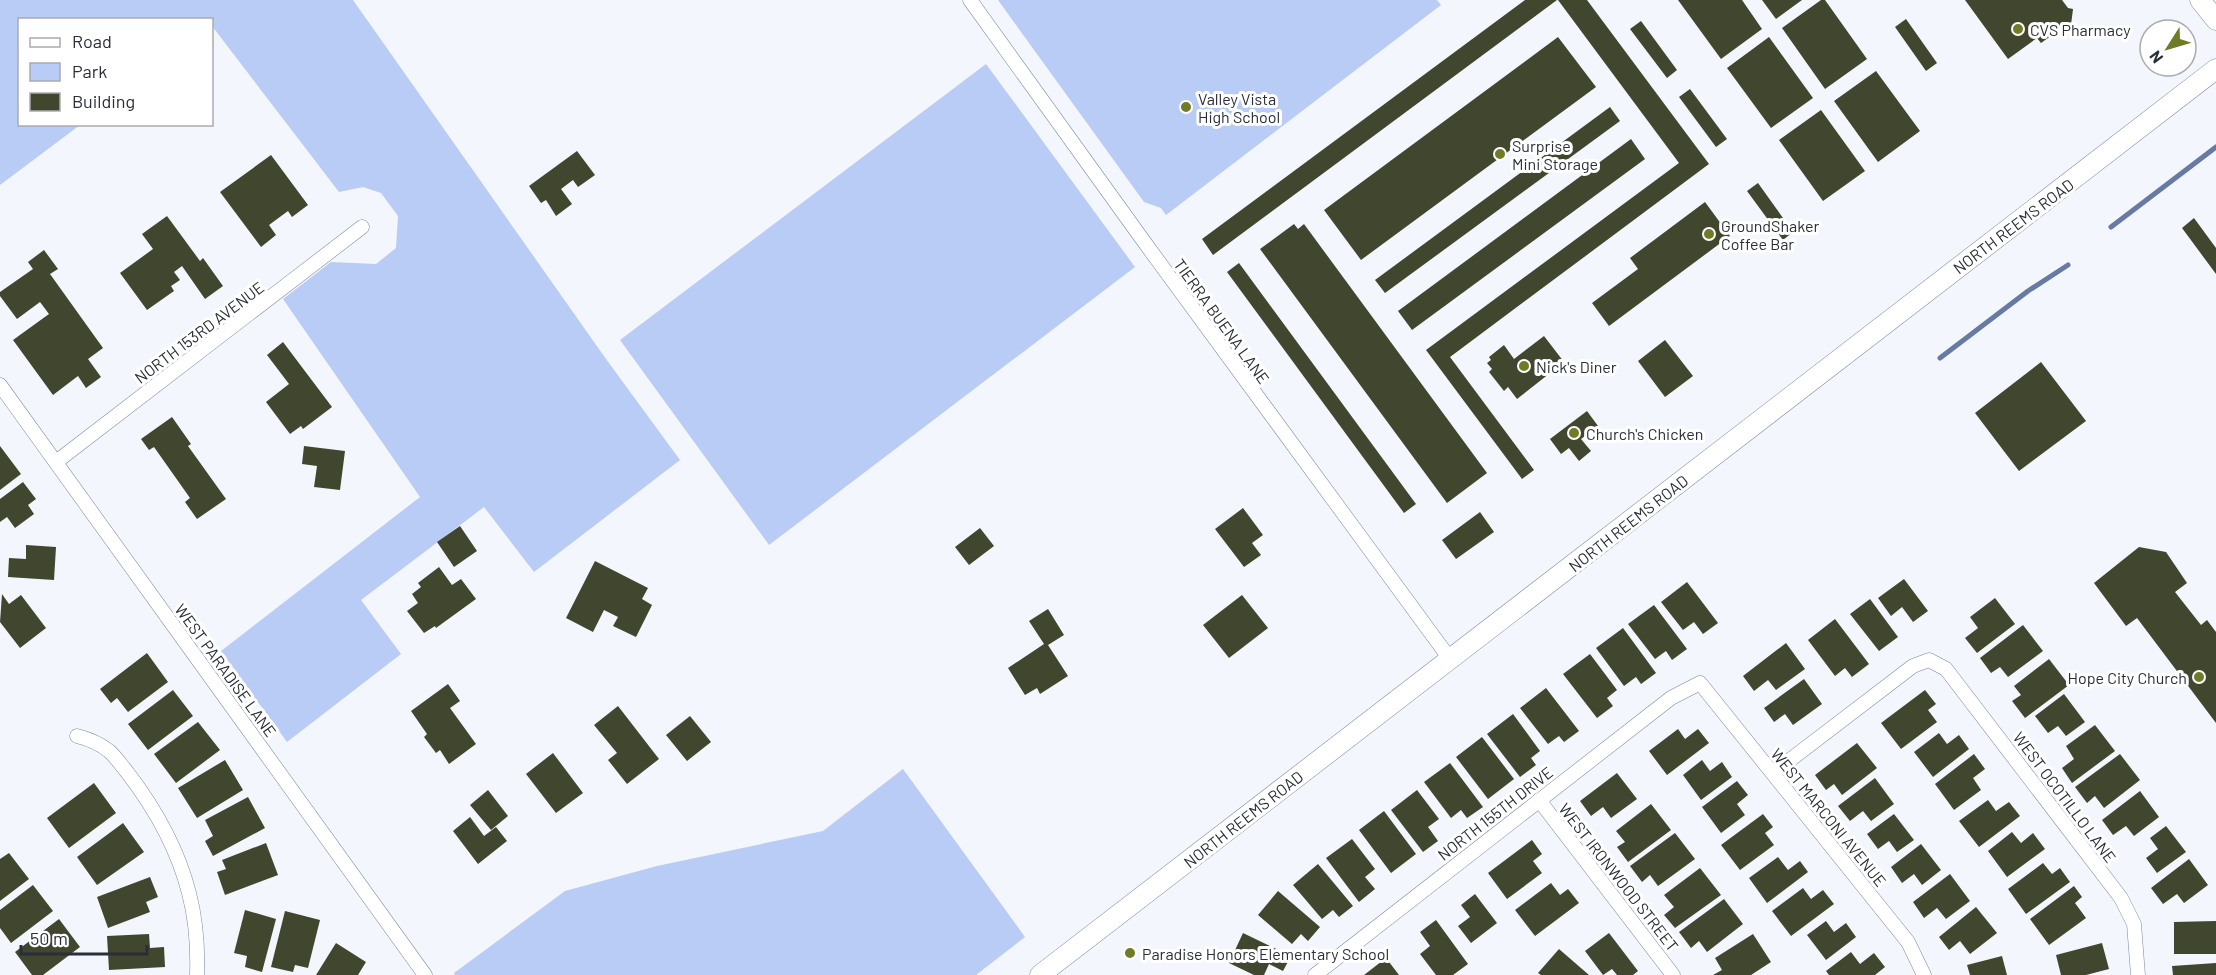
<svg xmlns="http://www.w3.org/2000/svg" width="2216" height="975" viewBox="0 0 2216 975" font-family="Barlow,sans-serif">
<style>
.green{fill:#b8ccf5}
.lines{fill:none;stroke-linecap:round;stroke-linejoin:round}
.stream{stroke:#667aa3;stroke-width:5}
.building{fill:#41462e}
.street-casing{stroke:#7a879f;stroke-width:15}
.secondary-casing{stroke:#7a879f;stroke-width:21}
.street{stroke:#fff;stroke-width:14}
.secondary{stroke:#fff;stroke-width:20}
.poi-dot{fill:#6f7b27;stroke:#fff;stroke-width:2}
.labels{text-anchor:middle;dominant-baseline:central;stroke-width:6;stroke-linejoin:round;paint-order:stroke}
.poi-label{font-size:16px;fill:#292e38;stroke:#fff;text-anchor:start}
.street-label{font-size:16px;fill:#292e38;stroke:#fff}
</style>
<rect width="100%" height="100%" fill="#f3f6fc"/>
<path class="green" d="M0,0H353L606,359L680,460L534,572L484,507L361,600L401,654L287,742L221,651L420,497L283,299L331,262L376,264L396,248L398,216L381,193L363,187L339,192L212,26V20H20V124L80,125L0,185Z
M998,0H1437L1441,5L1166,215L1161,208L1144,202Z
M986,64L1135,267L769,545L620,340Z
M903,769L1025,937L976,975H455L454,973L565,891L657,866L823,831Z"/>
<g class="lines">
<path class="stream" d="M2111,227L2216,147
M1940,358L2028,291L2068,265"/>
</g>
<path class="building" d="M1525,0H1557L1213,255L1202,239Z
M1558,0H1587L1709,164L1450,357L1534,470L1522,479L1426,350L1679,163Z
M1678,0H1742L1762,29L1721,59Z
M1762,0H1802L1776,19Z
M1821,0H1825L1867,59L1825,89L1782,28Z
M1965,0H2062L2068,8L2073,9L2071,25H2066L2041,43L2037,38L2008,59Z
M1906,19L1937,63L1926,71L1895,27Z
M1641,21L1677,70L1667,78L1630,29Z
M1558,37L1596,87L1361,260L1324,210Z
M1769,37L1813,98L1771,128L1727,68Z
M1876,71L1920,131L1878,162L1834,101Z
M1690,89L1727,139L1716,147L1679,97Z
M1610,107L1620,121L1385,293L1375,280Z
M1821,110L1865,171L1823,201L1779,140Z
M1631,139L1645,159L1412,330L1398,311Z
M577,151L595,175L578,187L573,180L561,189L572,204L556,216L546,200L541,203L529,186Z
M271,155L308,205L292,217L288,211L269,225L276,235L261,247L220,192Z
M1758,183L1793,232L1783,240L1747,191Z
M1705,202L1730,236L1609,326L1592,303L1638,269L1630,258Z
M167,216L200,261L203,258L223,286L205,299L182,266L174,272L180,280L171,286L174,291L147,310L120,273L153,249L142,234Z
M2194,218L2216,248V274L2182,228Z
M1294,224L1298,229L1304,224L1487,473L1447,503L1260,249Z
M44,250L58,269L50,274L103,348L88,359L101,377L86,388L78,376L53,395L13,340L49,314L40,302L17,319L0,296V292L33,269L28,262Z
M1239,263L1416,504L1404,513L1227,272Z
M1544,336L1564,362L1517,399L1508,387L1504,391L1489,372L1492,369L1487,363L1491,360L1489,357L1504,345L1514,359Z
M1665,340L1693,376L1665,397L1638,361Z
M283,342L332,407L303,429L301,426L290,434L266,402L289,384L267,355Z
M2041,362L2086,421L2019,471L1975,413Z
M1587,411L1598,426L1581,439L1591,451L1579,461L1569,448L1561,454L1550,439Z
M172,417L191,444L188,446L226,499L197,519L185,502L190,498L154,447L149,450L141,439Z
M0,446L21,474L0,490Z
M304,446L345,451L340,490L314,487L317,466L302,464Z
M23,482L36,499L28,505L34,514L15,528L7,517L0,522V499Z
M1243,508L1263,535L1252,543L1261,555L1244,567L1215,529Z
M1480,512L1494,532L1456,559L1442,540Z
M460,526L477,551L454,567L437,542Z
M980,528L994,546L969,565L955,547Z
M26,545L56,547L54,580L8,577L9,558L26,559Z
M2139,547L2166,552L2187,583L2175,592L2201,625L2207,620L2216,632V723L2137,618L2126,626L2094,583Z
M595,561L648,588L642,599L652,605L636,637L613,626L618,617L604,610L593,632L566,618Z
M439,567L452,585L461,579L476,599L436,628L435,626L424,633L407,611L418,603L412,594L421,587L418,583Z
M1904,579L1928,611L1913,622L1902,607L1891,616L1878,598Z
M1687,582L1718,623L1703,634L1694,622L1683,630L1661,602Z
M2,594L9,604L21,595L46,628L20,648L0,622Z
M1242,595L1268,628L1229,658L1203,625Z
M1995,598L2015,624L1977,653L1965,638L1978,628L1970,617Z
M1870,599L1898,637L1879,651L1850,614Z
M1654,605L1687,649L1672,660L1666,651L1655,659L1628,624Z
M1048,609L1064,635L1048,645L1068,676L1040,694L1037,688L1025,695L1008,668L1044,644L1029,621Z
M1835,619L1869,664L1852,677L1845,668L1835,676L1808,640Z
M2023,625L2043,651L2008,677L2000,667L1991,673L1980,658Z
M1623,628L1656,673L1641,684L1636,677L1624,686L1596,648Z
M1786,643L1805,669L1776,690L1768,680L1754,691L1743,676Z
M147,653L168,682L128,712L117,698L111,703L100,689Z
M1590,654L1617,690L1607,698L1613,706L1597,718L1563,674Z
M2049,659L2069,685L2025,718L2012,701L2021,695L2014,686Z
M1804,679L1822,704L1793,725L1785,714L1774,722L1764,708Z
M448,684L460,701L450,708L476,744L449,764L440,750L436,753L424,737L427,734L411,711Z
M1546,688L1579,731L1564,742L1559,736L1548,744L1520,708Z
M173,690L193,716L148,750L128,724Z
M1925,690L1936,704L1928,710L1937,722L1901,749L1881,723Z
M2064,694L2085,722L2066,736L2058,726L2048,733L2035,716Z
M618,706L659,759L627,784L608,760L617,753L594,725Z
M1513,714L1540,751L1531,758L1536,765L1520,777L1487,734Z
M690,716L711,742L687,761L666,735Z
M198,722L220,750L176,783L154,754Z
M2095,725L2115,751L2072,783L2062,768L2074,759L2066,746Z
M1678,729L1685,739L1698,729L1709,743L1667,775L1649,751Z
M1939,733L1947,744L1959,735L1969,749L1933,777L1914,752Z
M1482,737L1514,779L1488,799L1456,757Z
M1857,743L1877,768L1842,795L1834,784L1826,790L1815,775Z
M553,753L583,793L556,813L526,774Z
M1974,754L1985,769L1973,778L1981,790L1954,810L1935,784Z
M2120,754L2140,780L2104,808L2095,796L2087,803L2075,787Z
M225,760L243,790L197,818L178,788Z
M1702,760L1710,771L1722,762L1732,777L1701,800L1683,775Z
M1450,763L1483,807L1467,818L1461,810L1451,818L1424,782Z
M1617,773L1637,799L1611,818L1603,807L1591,816L1580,801Z
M1875,778L1894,804L1871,821L1863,811L1850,821L1838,806Z
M1737,781L1748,795L1737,804L1745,815L1721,833L1702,807Z
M94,783L116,813L69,848L47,818Z
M488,790L508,816L491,830L470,805Z
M1417,790L1439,819L1428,827L1438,841L1423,852L1391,810Z
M2140,791L2159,817L2134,836L2126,826L2113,835L2102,820Z
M248,797L265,828L213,856L205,841L213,836L205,820Z
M1988,800L1996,811L2009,802L2020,816L1979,847L1959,821Z
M1651,804L1671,830L1628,862L1617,847L1625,842L1616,831Z
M1384,811L1416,854L1391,873L1359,830Z
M1763,814L1773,827L1765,833L1774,845L1740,870L1721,845Z
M1894,814L1914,840L1897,852L1889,841L1878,849L1867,834Z
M470,817L484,836L496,827L507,841L478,864L453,831Z
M123,823L144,852L97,885L77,857Z
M2166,826L2186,852L2157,873L2146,858L2158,849L2150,838Z
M2012,832L2021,843L2033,833L2045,849L2007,877L1988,851Z
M1675,833L1695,859L1658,886L1650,875L1642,882L1630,866Z
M1352,839L1375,869L1365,877L1375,889L1359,902L1326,858Z
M1532,840L1542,854L1533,861L1542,873L1507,899L1488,873Z
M266,843L278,875L225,895L217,872L226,869L222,860Z
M1921,844L1941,870L1922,885L1914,874L1902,883L1891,867Z
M9,853L29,879L0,901V859Z
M1778,857L1788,870L1800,861L1808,872L1767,903L1749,878Z
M2189,859L2208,885L2184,903L2177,894L2163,904L2151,888Z
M2043,863L2052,874L2060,868L2070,882L2026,914L2008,889Z
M1318,864L1353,906L1339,917L1333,910L1322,919L1293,885Z
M1700,868L1721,895L1675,928L1664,915L1674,907L1664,895Z
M1950,874L1970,901L1946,919L1937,908L1924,918L1913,902Z
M150,877L158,897L146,902L150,912L108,928L97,897Z
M1551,883L1560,895L1568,889L1579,903L1535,936L1515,910Z
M33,885L53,911L11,943L0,928V910Z
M2074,886L2082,897L2075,903L2086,918L2049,945L2030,919Z
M1803,888L1811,899L1823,890L1834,904L1791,936L1772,911Z
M1278,891L1320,927L1308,941L1301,934L1292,944L1258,915Z
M1475,894L1497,923L1471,943L1458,926L1470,917L1461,905Z
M1724,899L1743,924L1707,952L1699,941L1691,948L1679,932Z
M1976,907L1997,933L1970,954L1960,941L1949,950L1939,937Z
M245,910L276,919L262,972L245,967L247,956L234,953Z
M285,911L320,920L308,968L295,965L293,972L271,967Z
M59,919L80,947L43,975H32L15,952Z
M1436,920L1468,964L1453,975H1436L1420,954L1430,946L1420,932Z
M1826,921L1834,932L1846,923L1856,937L1826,960L1807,935Z
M2216,921V954H2174V922Z
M1243,933L1291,956L1283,971L1269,964L1264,975H1254L1229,963Z
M1609,933L1638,971L1633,975H1617L1612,969L1603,975L1585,951Z
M149,934L150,948L164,947L165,967L109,970L107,936Z
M1753,934L1771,962L1751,975H1713L1722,970L1715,958Z
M336,943L366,962L358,975H316Z
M2102,943L2109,969L2086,975H2061L2056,955Z
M1559,949L1589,975H1541L1538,973Z
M1851,952L1860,964L1874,953L1885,967L1875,975H1829L1826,971Z
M2002,956L2007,975H1970L1967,965Z
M1386,958L1399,975H1364Z
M2216,963V975H2173L2172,966Z"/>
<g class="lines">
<g class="street-casing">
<path id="street" d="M970,0L1145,243L1450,659
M0,385L425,975
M56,462L362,227
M77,736C89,739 99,743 109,751C116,757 121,765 127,772C154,807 178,850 189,893C196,920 198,947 197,975
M1773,773L1913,666L1929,660L1946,669L2121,898L2134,924L2138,975
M1539,800L1673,975
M1315,975L1671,698L1700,683L1908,942L1924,975"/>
</g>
<g class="secondary-casing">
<path id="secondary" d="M2200,0L2216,20
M1040,975L2216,69"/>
</g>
<use href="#street" class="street"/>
<use href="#secondary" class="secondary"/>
</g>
<g class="poi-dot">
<circle cx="2018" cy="29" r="6"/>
<circle cx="1186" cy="107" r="6"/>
<circle cx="1500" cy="154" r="6"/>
<circle cx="1709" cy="234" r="6"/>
<circle cx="1524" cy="366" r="6"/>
<circle cx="1574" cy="433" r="6"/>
<circle cx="2199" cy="677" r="6"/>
<circle cx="1130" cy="953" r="6"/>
</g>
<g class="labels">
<g class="poi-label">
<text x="2030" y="29">CVS Pharmacy</text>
<text x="1198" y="98">Valley Vista<tspan x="1198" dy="18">High School</tspan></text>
<text x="1512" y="145">Surprise<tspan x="1512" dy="18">Mini Storage</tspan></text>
<text x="1721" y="225">GroundShaker<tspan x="1721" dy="18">Coffee Bar</tspan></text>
<text x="1536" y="366">Nick's Diner</text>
<text x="1586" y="433">Church's Chicken</text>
<text x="2187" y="677" text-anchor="end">Hope City Church</text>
<text x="1142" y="953">Paradise Honors Elementary School</text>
</g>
<g class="street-label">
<text transform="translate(2013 226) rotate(-37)">NORTH REEMS ROAD</text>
<text transform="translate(1222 321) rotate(54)">TIERRA BUENA LANE</text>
<text transform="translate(199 332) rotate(-37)">NORTH 153RD AVENUE</text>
<text transform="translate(1628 523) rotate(-38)">NORTH REEMS ROAD</text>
<text transform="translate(226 670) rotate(54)">WEST PARADISE LANE</text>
<text transform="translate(2065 797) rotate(53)">WEST OCOTILLO LANE</text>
<text transform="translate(1495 813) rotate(-38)">NORTH 155TH DRIVE</text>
<text transform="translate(1829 817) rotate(51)">WEST MARCONI AVENUE</text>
<text transform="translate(1243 819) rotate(-38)">NORTH REEMS ROAD</text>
<text transform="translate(1619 877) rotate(52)">WEST IRONWOOD STREET</text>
</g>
</g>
<rect x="18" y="18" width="195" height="108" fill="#ffffff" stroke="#a9abaf" stroke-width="1.5"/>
<rect x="30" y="38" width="30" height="9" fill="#ffffff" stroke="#a9abaf" stroke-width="1.5"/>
<text x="72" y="48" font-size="18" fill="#292e38">Road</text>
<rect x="30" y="63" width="30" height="18" fill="#b8ccf5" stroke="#a9abaf" stroke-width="1.5"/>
<text x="72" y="78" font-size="18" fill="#292e38">Park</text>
<rect x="30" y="93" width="30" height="18" fill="#41462e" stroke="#a9abaf" stroke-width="1.5"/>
<text x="72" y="108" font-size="18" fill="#292e38">Building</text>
<g transform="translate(2168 48) rotate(233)"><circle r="28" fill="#ffffff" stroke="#a9abaf" stroke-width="1.5"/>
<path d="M0-4.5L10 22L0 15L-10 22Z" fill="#6f7b27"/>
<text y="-9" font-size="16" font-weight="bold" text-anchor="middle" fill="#292e38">N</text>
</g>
<path d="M21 945v9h126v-9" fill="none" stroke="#292e38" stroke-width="3"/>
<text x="30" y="945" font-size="18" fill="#292e38" stroke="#ffffff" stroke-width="4.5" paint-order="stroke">50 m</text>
</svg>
